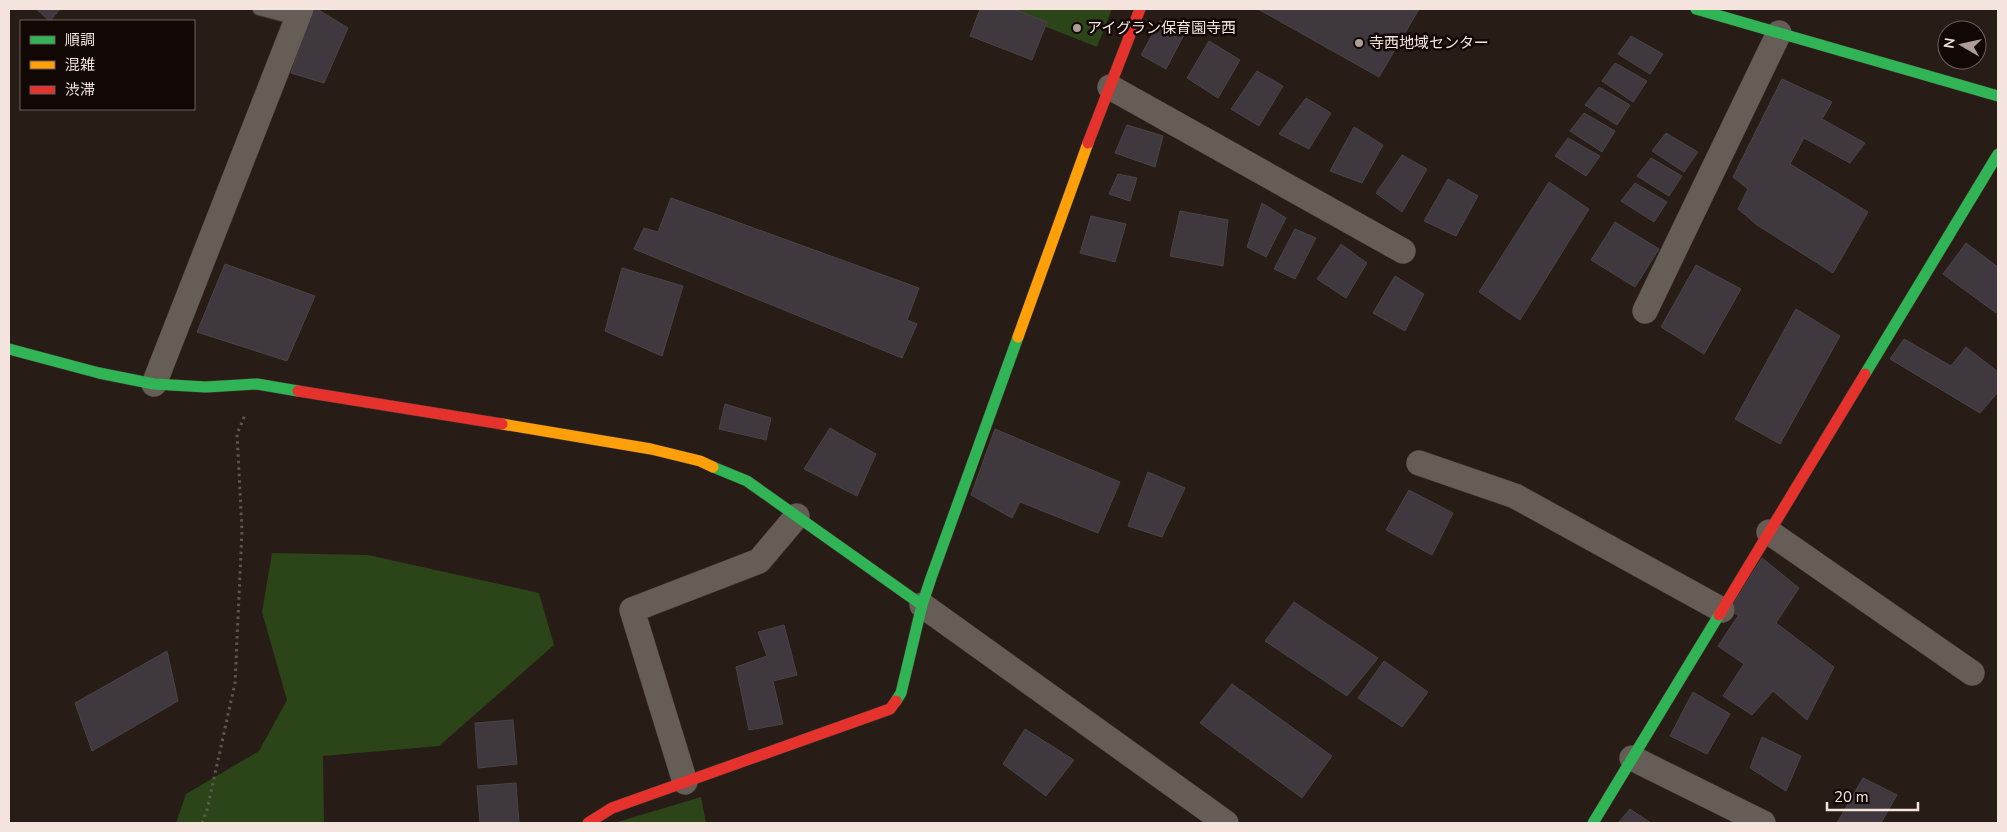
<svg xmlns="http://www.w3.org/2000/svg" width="2007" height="832" viewBox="0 0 2007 832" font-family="'Nunito Sans','Noto Sans JP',sans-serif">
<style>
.green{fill:#2b4418}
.building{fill:#3f383e;stroke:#494446}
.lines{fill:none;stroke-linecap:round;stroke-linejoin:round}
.lane-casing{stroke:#423833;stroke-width:14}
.street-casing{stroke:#423833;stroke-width:26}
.fast-casing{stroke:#423833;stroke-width:12}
.slow-casing{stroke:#423833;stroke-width:12}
.jam-casing{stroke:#423833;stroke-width:12}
.path{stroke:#5f5652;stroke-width:3;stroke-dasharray:2.5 4;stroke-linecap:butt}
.lane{stroke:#675d57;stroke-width:12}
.street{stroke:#675d57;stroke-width:25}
.fast{stroke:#30b455;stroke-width:11}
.slow{stroke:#ff9f0a;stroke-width:11}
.jam{stroke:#e5322d;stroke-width:11}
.poi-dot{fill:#ad9e97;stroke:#110704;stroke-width:2}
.labels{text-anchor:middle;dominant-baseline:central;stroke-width:5;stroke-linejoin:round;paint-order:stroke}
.poi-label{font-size:15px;fill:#f5e4dd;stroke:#110704;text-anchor:start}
</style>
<rect width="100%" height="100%" fill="#281c16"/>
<path class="green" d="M1001,9H1112L1097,47Z
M272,553L368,555L539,593L554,645L439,746L323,756L324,823H176L186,794L259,751L287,700L262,612Z
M701,797L706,823H614Z"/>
<path class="building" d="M36,9H60L50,21Z
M313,9H317L348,28L324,83L291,73Z
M980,9H1013L1047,22L1032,60L970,36Z
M1258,9H1419L1379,77Z
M1160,21L1186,31L1166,69L1141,55Z
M1631,36L1663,54L1650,74L1618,54Z
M1209,41L1240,60L1218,98L1187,78Z
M1615,63L1647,81L1633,102L1602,81Z
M1257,71L1283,86L1259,126L1231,109Z
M1782,79L1832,102L1822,119L1865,143L1850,163L1804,138L1790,164L1868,212L1833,273L1757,225L1738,209L1748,189L1733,177Z
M1599,87L1630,105L1617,125L1585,105Z
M1306,98L1331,113L1309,149L1279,134Z
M1584,113L1615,131L1602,152L1570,131Z
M1127,125L1163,136L1155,167L1115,153Z
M1354,127L1383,145L1362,183L1330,171Z
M1666,133L1698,152L1684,172L1652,151Z
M1568,138L1600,156L1586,176L1555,156Z
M1402,155L1427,169L1402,212L1376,193Z
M1651,158L1682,176L1669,196L1637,176Z
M1118,174L1137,178L1130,201L1109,194Z
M1448,179L1478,196L1456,236L1424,221Z
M1549,182L1589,209L1520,320L1479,292Z
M1635,183L1667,202L1654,222L1621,201Z
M671,198L919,288L907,320L917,324L902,358L634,249L644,228L658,232Z
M1262,203L1286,218L1266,257L1247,247Z
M1180,211L1228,220L1223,266L1170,256Z
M1091,216L1126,224L1115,262L1080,253Z
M1615,222L1659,249L1635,287L1591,260Z
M1295,229L1316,238L1295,279L1274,269Z
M1966,243L1998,267V309L1996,313L1943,274Z
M1341,244L1367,263L1346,298L1317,279Z
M225,264L315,296L287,361L197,332Z
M1696,265L1741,289L1704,354L1661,327Z
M622,268L683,286L662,356L605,331Z
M1395,276L1424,294L1405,331L1373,313Z
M1796,309L1840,336L1780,444L1735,419Z
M1904,339L1951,366L1966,347L1998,372V392L1980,413L1890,359Z
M725,404L771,418L766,440L719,429Z
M830,428L876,454L857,496L804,469Z
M995,429L1120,482L1098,533L1020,502L1012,518L971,495Z
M1148,472L1185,488L1162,537L1128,526Z
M1409,490L1453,513L1432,555L1386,530Z
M1762,558L1799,588L1776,623L1834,667L1807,720L1773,691L1752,715L1723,696L1744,664L1718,646L1738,616L1730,609Z
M1294,602L1378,658L1347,696L1265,641Z
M784,625L797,675L773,681L783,724L749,730L736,667L767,656L758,632Z
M167,651L178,701L92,751L75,703Z
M1384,661L1428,692L1402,727L1358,698Z
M1232,684L1332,756L1302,798L1200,723Z
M1693,692L1730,714L1707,754L1670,736Z
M513,720L517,764L478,768L475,723Z
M1025,729L1074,760L1046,796L1003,764Z
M1762,737L1801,756L1786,791L1750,768Z
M1863,778L1897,795L1881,823H1837Z
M516,783L519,823H480L477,786Z
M1630,809L1651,823H1618Z"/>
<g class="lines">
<g class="lane-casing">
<path id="lane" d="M259,9L297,19"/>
</g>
<g class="street-casing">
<path id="street" d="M1110,87L1403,251
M1645,311L1779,33
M154,384L301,9
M1419,463L1515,496L1722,610
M1769,532L1972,673
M922,605L1226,823
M1632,758L1763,823
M685,782L632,610L759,561L797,516"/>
</g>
<g class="fast-casing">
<path id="fast" d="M1696,9L1998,96
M9,349L99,373L154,384L206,387L257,384L298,391
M1865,374L1998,154
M713,467L747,481L922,605
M896,701L901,693L922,605L931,578L1018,337
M1593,823L1719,615"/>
</g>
<g class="slow-casing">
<path id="slow" d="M1018,337L1088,143
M502,424L651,449L700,461L713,467"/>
</g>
<g class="jam-casing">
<path id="jam" d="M1088,143L1140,9
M298,391L502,424
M1719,615L1865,374
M588,823L612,808L890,709L896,701"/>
</g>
<path class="path" d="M202,823L207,810L235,683L242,531L237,434L245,415"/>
<use href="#lane" class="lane"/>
<use href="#street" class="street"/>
<use href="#fast" class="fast"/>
<use href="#slow" class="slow"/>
<use href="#jam" class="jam"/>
</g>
<g class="poi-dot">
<circle cx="1077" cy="28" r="5"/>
<circle cx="1359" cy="43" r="5"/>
</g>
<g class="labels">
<g class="poi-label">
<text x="1087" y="28">アイグラン保育園寺西</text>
<text x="1369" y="43">寺西地域センター</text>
</g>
</g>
<rect width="2007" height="832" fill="none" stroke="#f5e4dd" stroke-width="20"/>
<rect x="20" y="20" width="175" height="90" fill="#110704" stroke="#6c5f5b"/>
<rect x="30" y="36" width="25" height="8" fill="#30b455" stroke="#6c5f5b"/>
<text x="65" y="45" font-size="15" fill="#f5e4dd">順調</text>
<rect x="30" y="61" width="25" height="8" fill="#ff9f0a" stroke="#6c5f5b"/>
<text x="65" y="70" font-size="15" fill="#f5e4dd">混雑</text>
<rect x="30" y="86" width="25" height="8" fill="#e5322d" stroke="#6c5f5b"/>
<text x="65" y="95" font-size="15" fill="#f5e4dd">渋滞</text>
<g transform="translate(1962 45) rotate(279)"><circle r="24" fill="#110704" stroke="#6c5f5b"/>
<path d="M0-4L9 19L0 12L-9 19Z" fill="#ad9e97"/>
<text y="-8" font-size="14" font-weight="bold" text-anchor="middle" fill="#f5e4dd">N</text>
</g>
<path d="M1827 802v8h91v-8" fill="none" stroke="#f5e4dd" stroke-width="2.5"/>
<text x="1834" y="802" font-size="15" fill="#f5e4dd" stroke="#110704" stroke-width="4" paint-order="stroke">20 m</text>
</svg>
